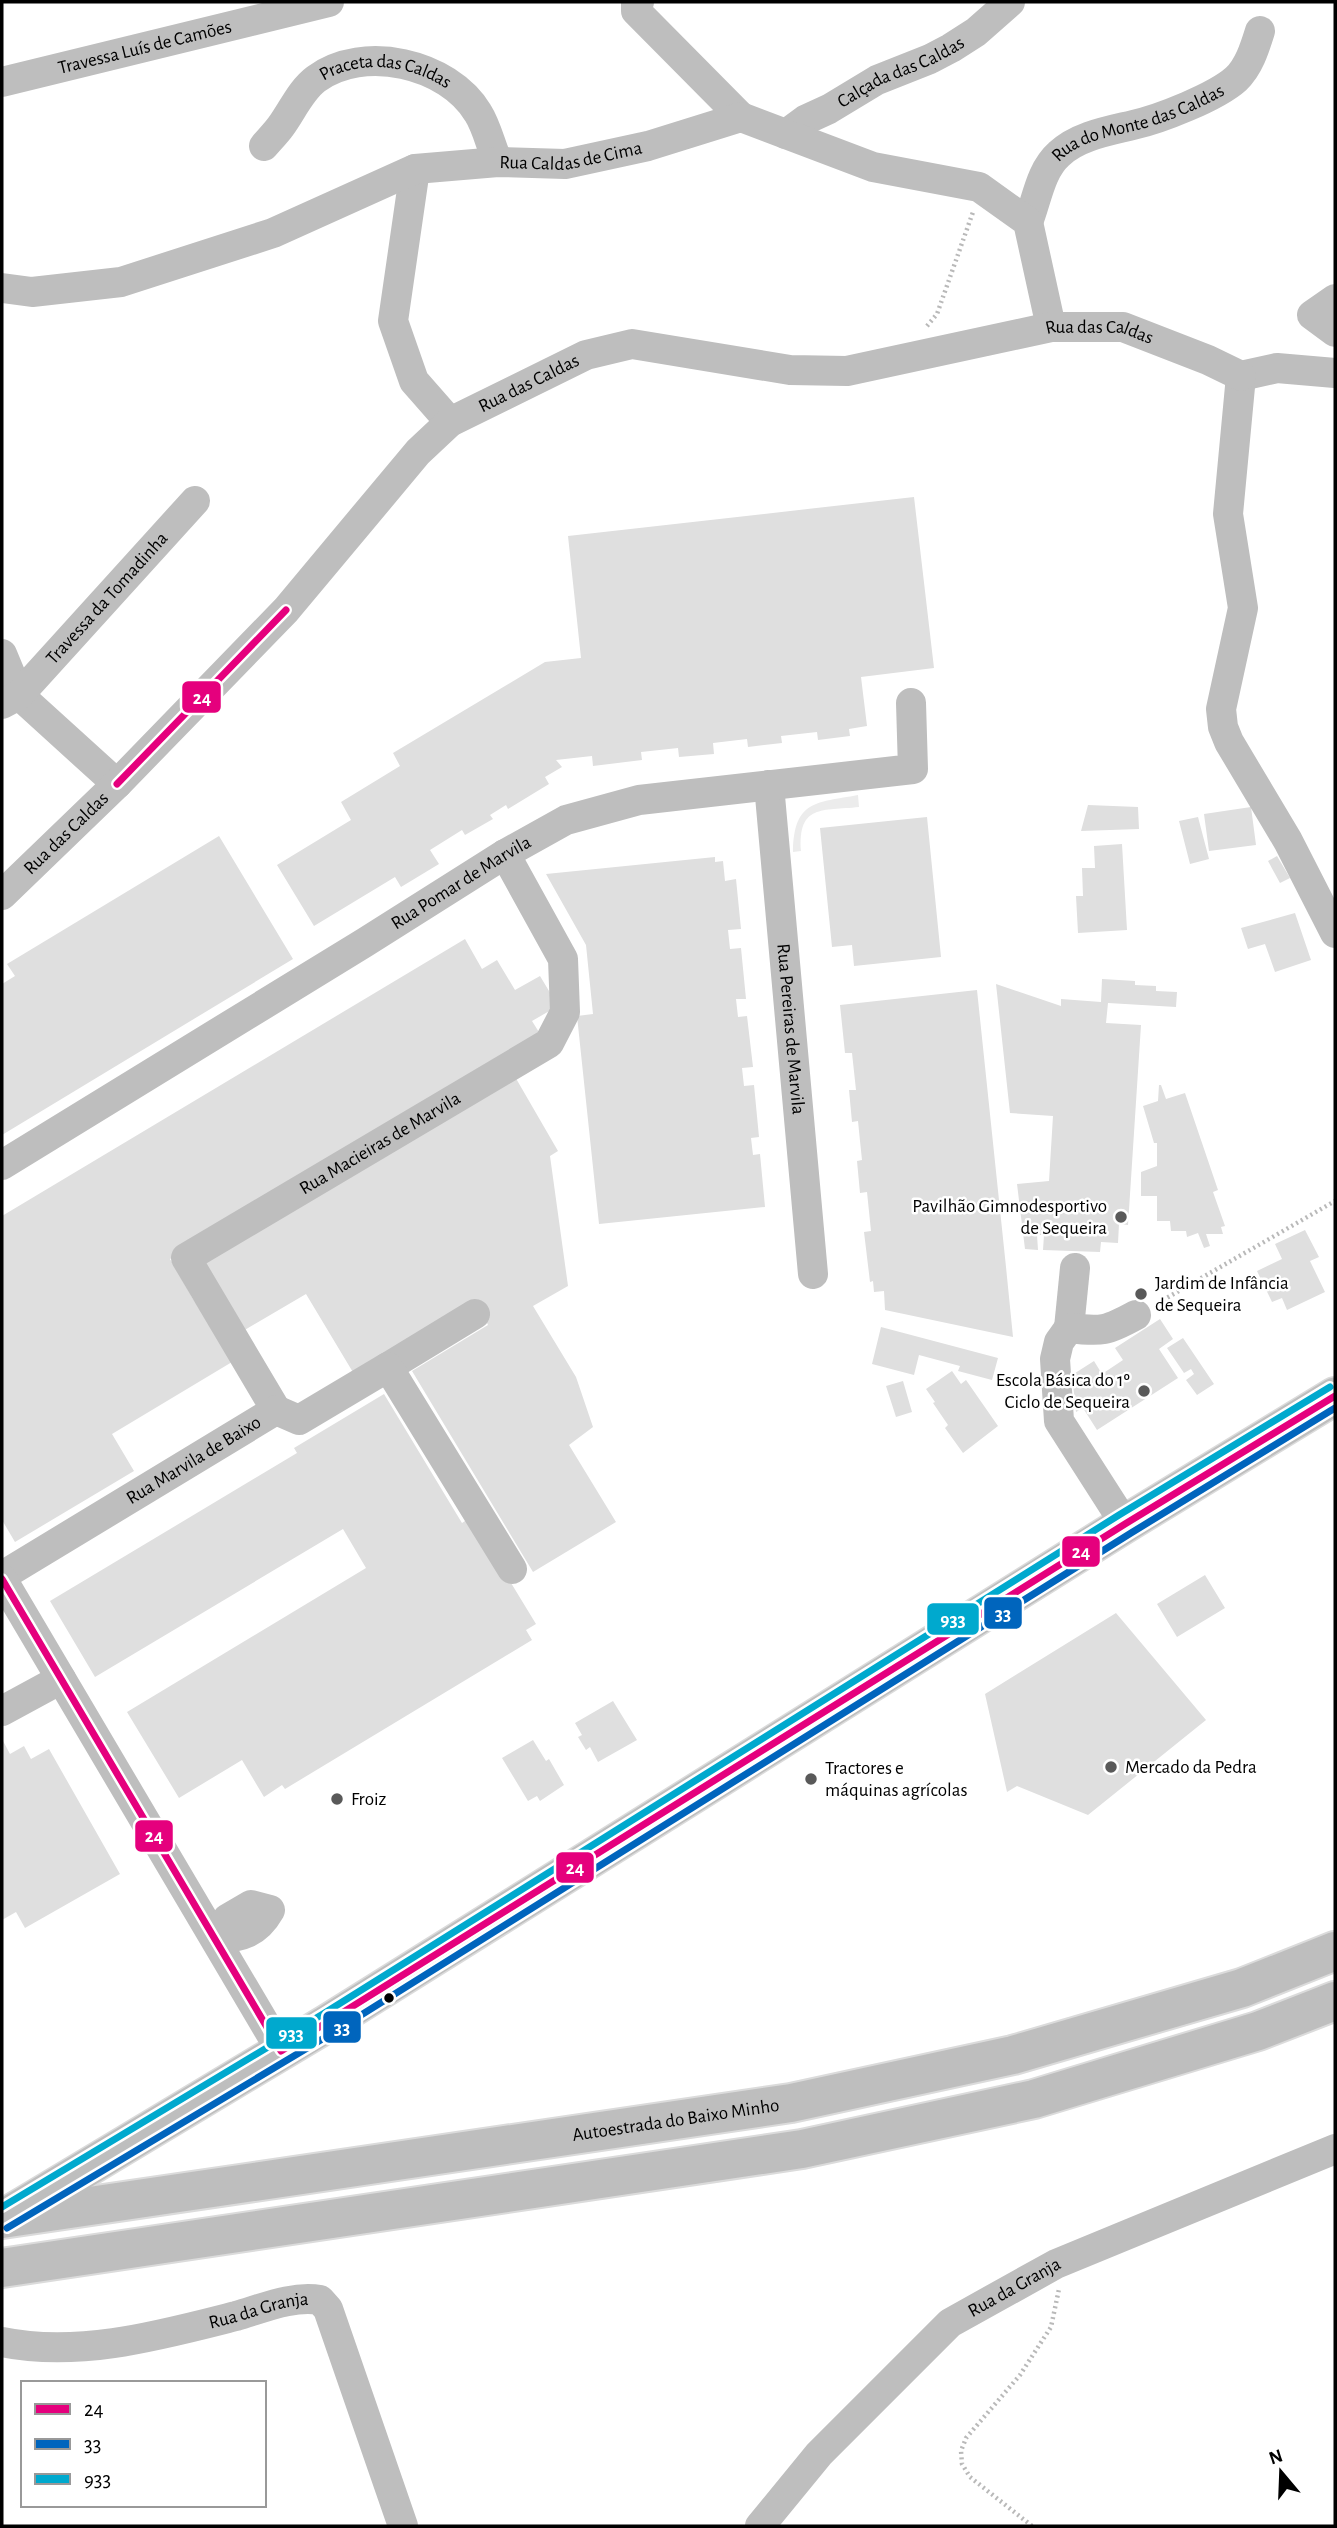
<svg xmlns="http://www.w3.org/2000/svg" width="1337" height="2528" viewBox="0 0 1337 2528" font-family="'Alegreya Sans',sans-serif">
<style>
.green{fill:#ececec}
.building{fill:#dfdfdf}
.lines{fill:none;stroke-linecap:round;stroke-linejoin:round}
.major-casing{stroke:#dbdbdb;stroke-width:40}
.highway-casing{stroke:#dbdbdb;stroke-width:42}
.path{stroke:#b9b9b9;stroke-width:4.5;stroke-dasharray:2 3.5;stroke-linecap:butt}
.minor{stroke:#bebebe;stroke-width:30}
.major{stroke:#bebebe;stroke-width:37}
.highway{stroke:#bebebe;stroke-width:38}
.bus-1-casing{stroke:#fff;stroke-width:12}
.bus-2-casing{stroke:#fff;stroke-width:12}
.bus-3-casing{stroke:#fff;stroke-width:12}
.bus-1{stroke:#e5007d;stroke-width:7}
.bus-2{stroke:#0065bd;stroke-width:7}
.bus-3{stroke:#00a9ce;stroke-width:7}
.poi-dot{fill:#595959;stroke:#fff;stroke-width:2.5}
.bus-dot{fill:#000;stroke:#fff;stroke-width:2.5}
.labels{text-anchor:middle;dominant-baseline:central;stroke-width:5;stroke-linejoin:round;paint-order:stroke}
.street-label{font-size:19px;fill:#000;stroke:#fff}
.poi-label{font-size:19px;fill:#000;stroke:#fff;text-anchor:start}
.line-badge{stroke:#fff;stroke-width:2.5}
.badge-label{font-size:19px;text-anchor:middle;font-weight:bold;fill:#fff}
</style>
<rect width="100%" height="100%" fill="#fff"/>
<path class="green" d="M858,795L859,807C822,811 798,804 801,851L793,852C794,800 816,803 858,795Z"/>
<path class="building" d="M914,497L934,668L861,677L867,726L849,729L850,736L818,740L817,732L781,736L782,743L748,747L747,739L713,743L714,754L679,757L678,748L641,752L642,760L593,766L592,756L556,760L562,767L545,777L549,784L508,809L506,805L490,815L493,819L465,835L462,830L430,850L439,864L401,887L395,877L314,926L277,865L351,820L341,802L400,766L393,753L545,662L581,658L568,536Z
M1088,805L1138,807L1139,829L1081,831Z
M1251,807L1256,845L1209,851L1204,814Z
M927,817L941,957L854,966L852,945L832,947L820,828Z
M1198,817L1209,859L1190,864L1179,821Z
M219,836L293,959L2,1135V984L15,976L7,964Z
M1122,844L1127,930L1078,933L1076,896H1083L1082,868H1095L1094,846Z
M1277,856L1290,878L1280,883L1268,861Z
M715,857V862L723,861L725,881L736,879L741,929L728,930L730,949L741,948L746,999H736L738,1017L747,1016L753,1067L742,1068L744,1086L754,1085L759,1137L751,1138L753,1155L760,1154L765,1207L599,1224L577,1016L593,1014L586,945L546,874Z
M1295,913L1311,960L1275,972L1265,944L1248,949L1241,928Z
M465,939L482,969L497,960L515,990L540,976L558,1006L532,1021L542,1037L170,1259L193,1299L237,1359L112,1434L134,1471L15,1542L2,1520V1216Z
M1102,979L1135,981V985L1156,986V991L1177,992L1176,1007L1108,1003L1106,1023L1141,1025L1128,1225L1119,1224L1118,1243L1101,1242L1100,1252L1043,1250L1044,1235H1037L1038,1250L1025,1249L1017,1184L1049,1181L1053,1116L1010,1113L996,984L1061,1006V999L1101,1002Z
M977,990L1006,1267L1013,1337L885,1310L884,1291L874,1292L873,1281L870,1282L864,1232L871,1231L867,1192L860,1193L857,1161L862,1160L860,1141L858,1121L852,1122L849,1090H856L852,1053H845L840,1005Z
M514,1075L558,1151L550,1156L568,1286L533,1306L576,1377L593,1427L569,1445L616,1522L533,1572L412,1371L488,1325L477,1302L354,1374L306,1294L243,1331L201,1261Z
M1159,1085H1161L1166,1099L1185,1093L1218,1190L1213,1192L1225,1226L1221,1227L1223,1234H1206L1210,1246L1204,1248L1198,1233L1187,1237L1186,1231H1171L1170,1221H1157V1196H1141V1172L1157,1166V1143H1154L1143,1106L1158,1101Z
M1305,1230L1319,1257L1310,1261L1325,1292L1287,1310L1282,1298L1272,1302L1257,1271L1282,1259L1275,1244Z
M1160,1319L1173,1339L1159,1349L1178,1378L1097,1430L1083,1408L1076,1412L1072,1375L1094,1361L1102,1374L1123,1360L1115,1348Z
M881,1327L998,1358L992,1380L958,1371L960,1366L919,1355L914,1375L872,1364Z
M1183,1338L1214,1384L1197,1395L1186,1380L1194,1374L1191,1369L1184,1373L1167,1348Z
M952,1371L961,1384L966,1380L998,1426L963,1453L945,1428L948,1425L933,1403L935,1402L926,1389Z
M903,1381L912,1412L896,1417L886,1386Z
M384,1394L462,1523L471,1517L536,1624L526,1630L532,1640L285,1789L282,1785L264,1797L242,1760L179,1798L127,1712L366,1568L343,1529L95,1677L50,1601L297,1453L294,1448Z
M1205,1575L1225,1608L1177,1637L1157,1604Z
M1116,1613L1206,1720L1088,1815L1017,1786L1007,1792L985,1694Z
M613,1701L637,1740L598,1762L590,1747L586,1750L578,1737L582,1735L575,1723Z
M2,1739L10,1754L24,1746L31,1759L49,1749L120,1874L25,1928L16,1912L2,1920Z
M533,1740L546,1761L549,1759L564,1785L540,1801L537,1796L528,1801L502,1758Z"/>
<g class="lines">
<g class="major-casing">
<path id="major" d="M2,2219L328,2023L1125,1524L1335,1396"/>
</g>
<g class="highway-casing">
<g id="highway">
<path id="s14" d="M2,2219L791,2103L1013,2055L1242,1988L1335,1951"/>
<path d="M2,2268L802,2149L1034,2099L1258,2031L1335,2001"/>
</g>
</g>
<path class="path" d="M927,326L937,314L973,212
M1158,1303L1335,1201
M1032,2526L970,2477L962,2464L961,2451L966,2438L1020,2375L1051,2327L1059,2289"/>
<g class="minor">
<path d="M639,2L636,4V11L741,117"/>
<path id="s1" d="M2,82L329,2"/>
<path id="s2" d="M786,134L805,120L829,109L877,80L930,59L951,48L976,32L1010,2"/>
<path id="s3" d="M264,146C269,140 276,133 281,126C292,111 301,90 316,79C363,44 448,63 478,113C487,127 491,147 498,162"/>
<path d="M415,169L393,321L414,381L450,422"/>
<path id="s4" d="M1028,222C1037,200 1040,171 1059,154C1078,136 1108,131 1133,125C1160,119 1216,97 1236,79C1249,67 1255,47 1260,31"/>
<path id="s5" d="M2,288L32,292L121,282L273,233L415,169L498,162L565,164L648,146L741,117L873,167L979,187L1028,222L1051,327"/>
<path d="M1335,299L1312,315L1335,332"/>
<path d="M1241,376L1228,514L1243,608L1221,709L1223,727L1229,742L1288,841L1335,933"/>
<path d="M1241,376L1277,368L1335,373"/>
<path d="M2,654L19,695L117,784"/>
<path id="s6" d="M2,704L19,695L195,501"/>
<path id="s7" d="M769,785L813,1274"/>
<path id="s8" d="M2,895L117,784L286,610L418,452L450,422L586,355L632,344L790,370L847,371L1051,327H1123L1208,360L1241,376"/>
<path id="s9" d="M2,1165L364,943L505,854L566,820L639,800L913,769L911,703"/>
<path d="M1069,1328L1075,1268"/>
<path d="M388,1367L475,1314"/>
<path id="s10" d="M276,1410L186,1258L549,1043L565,1012L563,959L505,854"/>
<path d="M1125,1524L1059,1421L1055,1359L1059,1342L1069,1328C1102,1332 1107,1331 1136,1315"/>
<path id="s11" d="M2,1576L276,1410L299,1420L388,1367L512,1569"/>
<path d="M2,1579L281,2051"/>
<path d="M2,1711L61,1679"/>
<path d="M251,1905L270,1910C257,1933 242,1937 216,1939L227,1919Z"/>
<path id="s12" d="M2,2342C79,2358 161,2335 236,2316C261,2309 293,2295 320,2300L328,2309L403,2526"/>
<path id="s13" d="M760,2526L819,2454L950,2323L1056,2264L1335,2149"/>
</g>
<use href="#major" class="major"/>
<use href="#highway" class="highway"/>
<g class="bus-1-casing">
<path id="bus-1" d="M117,784L286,610
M2,1579L281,2051L1125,1524L1335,1396"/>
</g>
<g class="bus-2-casing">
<path id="bus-2" d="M7,2228L334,2032L1131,1533L1335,1408"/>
</g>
<g class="bus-3-casing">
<path id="bus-3" d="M2,2207L323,2014L1119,1515L1330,1387"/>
</g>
<use href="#bus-1" class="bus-1"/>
<use href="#bus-2" class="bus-2"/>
<use href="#bus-3" class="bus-3"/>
</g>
<g class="poi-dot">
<circle cx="1121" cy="1217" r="7"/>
<circle cx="1141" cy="1294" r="7"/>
<circle cx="1144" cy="1391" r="7"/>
<circle cx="1111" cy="1767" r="7"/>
<circle cx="811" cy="1779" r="7"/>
<circle cx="337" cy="1799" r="7"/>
</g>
<circle class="bus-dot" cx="389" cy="1998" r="6"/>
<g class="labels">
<g class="street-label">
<text stroke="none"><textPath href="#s1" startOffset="147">Travessa Luís de Camões</textPath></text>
<text stroke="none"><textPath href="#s2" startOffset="131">Calçada das Caldas</textPath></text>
<text stroke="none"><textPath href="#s3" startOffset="159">Praceta das Caldas</textPath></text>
<text stroke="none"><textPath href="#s4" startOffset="161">Rua do Monte das Caldas</textPath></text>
<text stroke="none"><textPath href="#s5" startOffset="592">Rua Caldas de Cima</textPath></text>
<text stroke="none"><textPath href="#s8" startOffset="1326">Rua das Caldas</textPath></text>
<text stroke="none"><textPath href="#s8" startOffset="740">Rua das Caldas</textPath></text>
<text stroke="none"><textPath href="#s6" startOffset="150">Travessa da Tomadinha</textPath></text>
<text stroke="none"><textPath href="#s8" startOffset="89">Rua das Caldas</textPath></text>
<text stroke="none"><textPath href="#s9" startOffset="539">Rua Pomar de Marvila</textPath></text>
<text stroke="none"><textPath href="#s7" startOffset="245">Rua Pereiras de Marvila</textPath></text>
<text stroke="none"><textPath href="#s10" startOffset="402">Rua Macieiras de Marvila</textPath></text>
<text stroke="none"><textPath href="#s11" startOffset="224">Rua Marvila de Baixo</textPath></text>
<text stroke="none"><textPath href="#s14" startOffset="681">Autoestrada do Baixo Minho</textPath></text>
<text stroke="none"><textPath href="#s13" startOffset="352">Rua da Granja</textPath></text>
<text stroke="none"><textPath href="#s12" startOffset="261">Rua da Granja</textPath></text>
</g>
<g class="poi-label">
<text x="1107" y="1206" text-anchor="end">Pavilhão Gimnodesportivo<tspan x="1107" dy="22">de Sequeira</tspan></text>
<text x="1155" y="1283">Jardim de Infância<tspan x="1155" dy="22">de Sequeira</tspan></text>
<text x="1130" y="1380" text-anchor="end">Escola Básica do 1º<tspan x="1130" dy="22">Ciclo de Sequeira</tspan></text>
<text x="1125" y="1767">Mercado da Pedra</text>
<text x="825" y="1768">Tractores e<tspan x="825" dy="22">máquinas agrícolas</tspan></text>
<text x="351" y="1799">Froiz</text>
</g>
</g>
<g class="line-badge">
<rect x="181" y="680" width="41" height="34" rx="7" fill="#e5007d"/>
<rect x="1061" y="1535" width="40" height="33" rx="7" fill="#e5007d"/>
<rect x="983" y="1596" width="40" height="34" rx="7" fill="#0065bd"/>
<rect x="926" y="1602" width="54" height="34" rx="7" fill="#00a9ce"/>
<rect x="134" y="1819" width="40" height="34" rx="7" fill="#e5007d"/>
<rect x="555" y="1851" width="40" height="33" rx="7" fill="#e5007d"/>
<rect x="322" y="2010" width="40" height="34" rx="7" fill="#0065bd"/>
<rect x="265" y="2016" width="53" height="34" rx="7" fill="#00a9ce"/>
</g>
<g class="badge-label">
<text x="202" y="704">24</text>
<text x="1081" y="1558">24</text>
<text x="1003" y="1620">33</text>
<text x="953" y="1626">933</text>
<text x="154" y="1842">24</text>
<text x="575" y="1874">24</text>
<text x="342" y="2034">33</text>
<text x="291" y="2040">933</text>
</g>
<rect width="1337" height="2528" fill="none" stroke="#000000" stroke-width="7"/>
<rect x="21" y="2381" width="245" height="126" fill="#ffffff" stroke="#999999" stroke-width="2"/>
<rect x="35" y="2404" width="35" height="10" fill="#e5007d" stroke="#999999" stroke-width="2"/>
<text x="84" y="2416" font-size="21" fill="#000000">24</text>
<rect x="35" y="2439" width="35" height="10" fill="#0065bd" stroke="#999999" stroke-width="2"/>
<text x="84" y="2451" font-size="21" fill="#000000">33</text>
<rect x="35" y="2474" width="35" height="10" fill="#00a9ce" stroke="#999999" stroke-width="2"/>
<text x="84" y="2486" font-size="21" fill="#000000">933</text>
<g transform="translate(1281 2472) rotate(341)" stroke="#ffffff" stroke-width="5" paint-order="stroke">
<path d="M0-5L12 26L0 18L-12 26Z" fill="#000000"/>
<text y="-10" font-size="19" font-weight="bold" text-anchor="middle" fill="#000000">N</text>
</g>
</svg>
